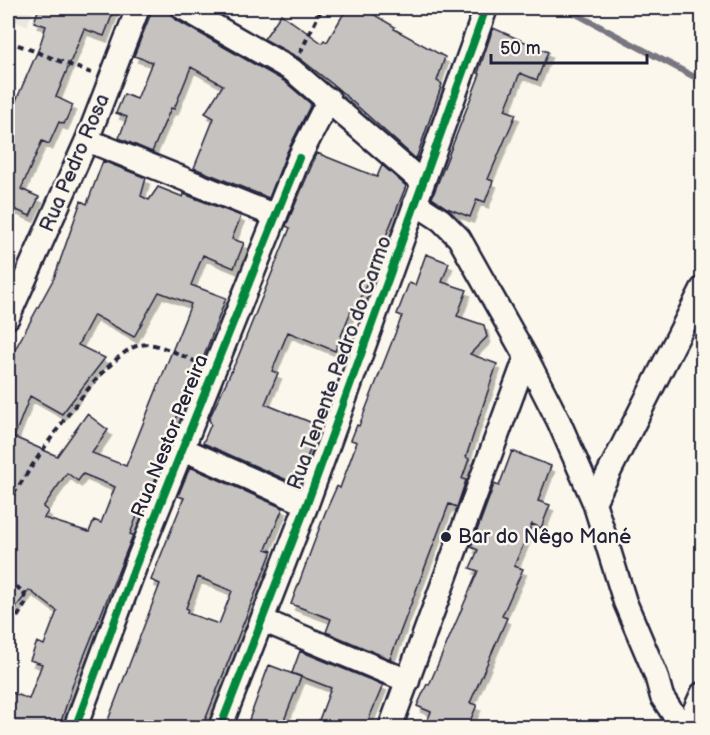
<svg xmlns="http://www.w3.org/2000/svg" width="710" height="735" viewBox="0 0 710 735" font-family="'Balsamiq Sans',sans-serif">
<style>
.built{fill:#ebe7df}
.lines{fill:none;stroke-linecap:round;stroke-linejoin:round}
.stream{stroke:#787681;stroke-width:6}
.building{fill:#c6c2c0;stroke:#22223b;stroke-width:1.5;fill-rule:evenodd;filter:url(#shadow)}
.minor-casing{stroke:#22223b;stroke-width:27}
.path{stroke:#22223b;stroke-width:4;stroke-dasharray:6 4.5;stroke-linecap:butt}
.minor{stroke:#fbf7ec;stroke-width:22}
.cycleway-casing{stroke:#fbf7ec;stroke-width:11}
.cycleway{stroke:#00873e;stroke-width:8}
.poi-dot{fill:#22223b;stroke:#fbf7ec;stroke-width:2}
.labels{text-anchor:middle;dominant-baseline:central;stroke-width:5;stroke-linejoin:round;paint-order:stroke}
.street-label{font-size:20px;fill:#22223b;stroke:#fbf7ec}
.poi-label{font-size:20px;fill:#22223b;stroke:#fbf7ec;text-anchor:start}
</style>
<defs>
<filter id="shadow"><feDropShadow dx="3.5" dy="6" stdDeviation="0" flood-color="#0004"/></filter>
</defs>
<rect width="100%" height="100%" fill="#fbf7ec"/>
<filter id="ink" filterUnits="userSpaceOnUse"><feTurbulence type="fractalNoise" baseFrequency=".0167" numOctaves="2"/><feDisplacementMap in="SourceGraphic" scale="12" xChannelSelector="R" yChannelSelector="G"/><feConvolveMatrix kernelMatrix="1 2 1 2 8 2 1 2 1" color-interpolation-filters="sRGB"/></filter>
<g filter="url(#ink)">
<path class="built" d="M8,8H34L27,26L8,19Z"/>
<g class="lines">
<path class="stream" d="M565,8L702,81"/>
</g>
<path class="building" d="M39,8H115L104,36L84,29L56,97L73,105L64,124L59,122L49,144L42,141L21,189L39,197L30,216L12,208L8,219V111L12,101L15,103L39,48L46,26L34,22Z
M153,8L170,11L176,20L284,81L311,104L287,152L269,198L194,168L214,118L205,113L223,85L191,67L174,109L171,108L152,152L119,138L127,117L116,113L124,94L137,99L152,62L134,56Z
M347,8H363L395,27L394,29L445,57L437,81L442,84L416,159L336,87L299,58L264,39L281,14L322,43L324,40L327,42Z
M493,28L548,52L537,80L520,73L505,110L516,114L488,179L493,181L485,202L477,199L470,217L447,208L432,198L480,74L478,73Z
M317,153L377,177L382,165L406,186L357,308L353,306L335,351L288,332L272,371L278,373L265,404L320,426L296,484L203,443L211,424L209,419L238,357L290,228L286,226Z
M103,161L146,178L141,196L149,200L158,187L183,197L184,194L241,216L232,239L244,243L234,268L203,255L191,285L226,298L184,409L180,408L153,486L144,498L130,534L133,535L74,681L59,728H8V691L29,699L42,664L30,660L37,642L44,645L57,611L29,590L8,618V371L15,357L12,355L54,278L81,201L87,204ZM159,292L191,304L126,466L92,453L108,430L87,414L57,456L14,437L30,396L62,414L105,358L78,345L94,315L134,337ZM67,473L78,481L83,474L115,487L101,523L94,520L89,532L44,518L48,511L43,507Z
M426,254L449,263L442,282L467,290L457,316L484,325L487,337L470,354L497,364L466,457L469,459L462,479L466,480L457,507L449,504L390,659L326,632L331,619L291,604L325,513L337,486L340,488L357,442L351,440L357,425L359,426L402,316L397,314L409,283L415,285Z
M512,451L551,466L538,501L550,505L541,528L532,524L514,566L523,569L502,616L507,618L470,703L477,705L467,728H424L431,712L417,706L427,684L429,685L478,571L470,568L478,550L471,547L492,490L494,484L499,486Z
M190,467L283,508L266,549L272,551L202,728H105L160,584L151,580L184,498L178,496ZM198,577L232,591L219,624L187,613L188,609L186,608Z
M300,651L383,685L365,728H316L331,688L292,673Z
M269,665L301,677L281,728H246Z"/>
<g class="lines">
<g class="minor-casing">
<path id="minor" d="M183,8L292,70L422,182
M87,140L276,216
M415,203L441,220L459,238L526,357L559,422L594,502L625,602L656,675L662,697L672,712L688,728
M8,317L87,140L138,8
M183,449L307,504
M594,502L702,289
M262,620L408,681
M687,727L702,694
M75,728L135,567L299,158L329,99
M220,728L307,504L486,8
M390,728L526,357"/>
</g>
<path class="path" d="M8,41L91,73
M300,53L322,8
M8,503C29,470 104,352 140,345C157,341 181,356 197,362
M8,579L24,593L26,603L8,632"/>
<use href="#minor" class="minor"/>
<g class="cycleway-casing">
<path id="cycleway" d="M75,728L135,567L299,158
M220,728L307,504L486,8"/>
</g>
<use href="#cycleway" class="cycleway"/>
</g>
</g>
<circle class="poi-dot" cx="446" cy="537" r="6"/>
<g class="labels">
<g class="street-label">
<text transform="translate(75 163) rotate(-67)">Rua Pedro Rosa</text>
<text transform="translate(340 363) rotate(-70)">Rua Tenente Pedro do Carmo</text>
<text transform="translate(170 436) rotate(-68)">Rua Nestor Pereira</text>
</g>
<g class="poi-label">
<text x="458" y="537">Bar do Nêgo Mané</text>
</g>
</g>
<rect width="710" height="735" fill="none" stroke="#fbf7ec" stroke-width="30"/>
<rect x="15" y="15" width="680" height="705" fill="none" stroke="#22223b" stroke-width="2" filter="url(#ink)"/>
<path d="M491 54v9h156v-9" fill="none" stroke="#22223b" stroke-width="3"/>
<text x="500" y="54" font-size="18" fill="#22223b" stroke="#fbf7ec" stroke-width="4.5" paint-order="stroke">50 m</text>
</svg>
